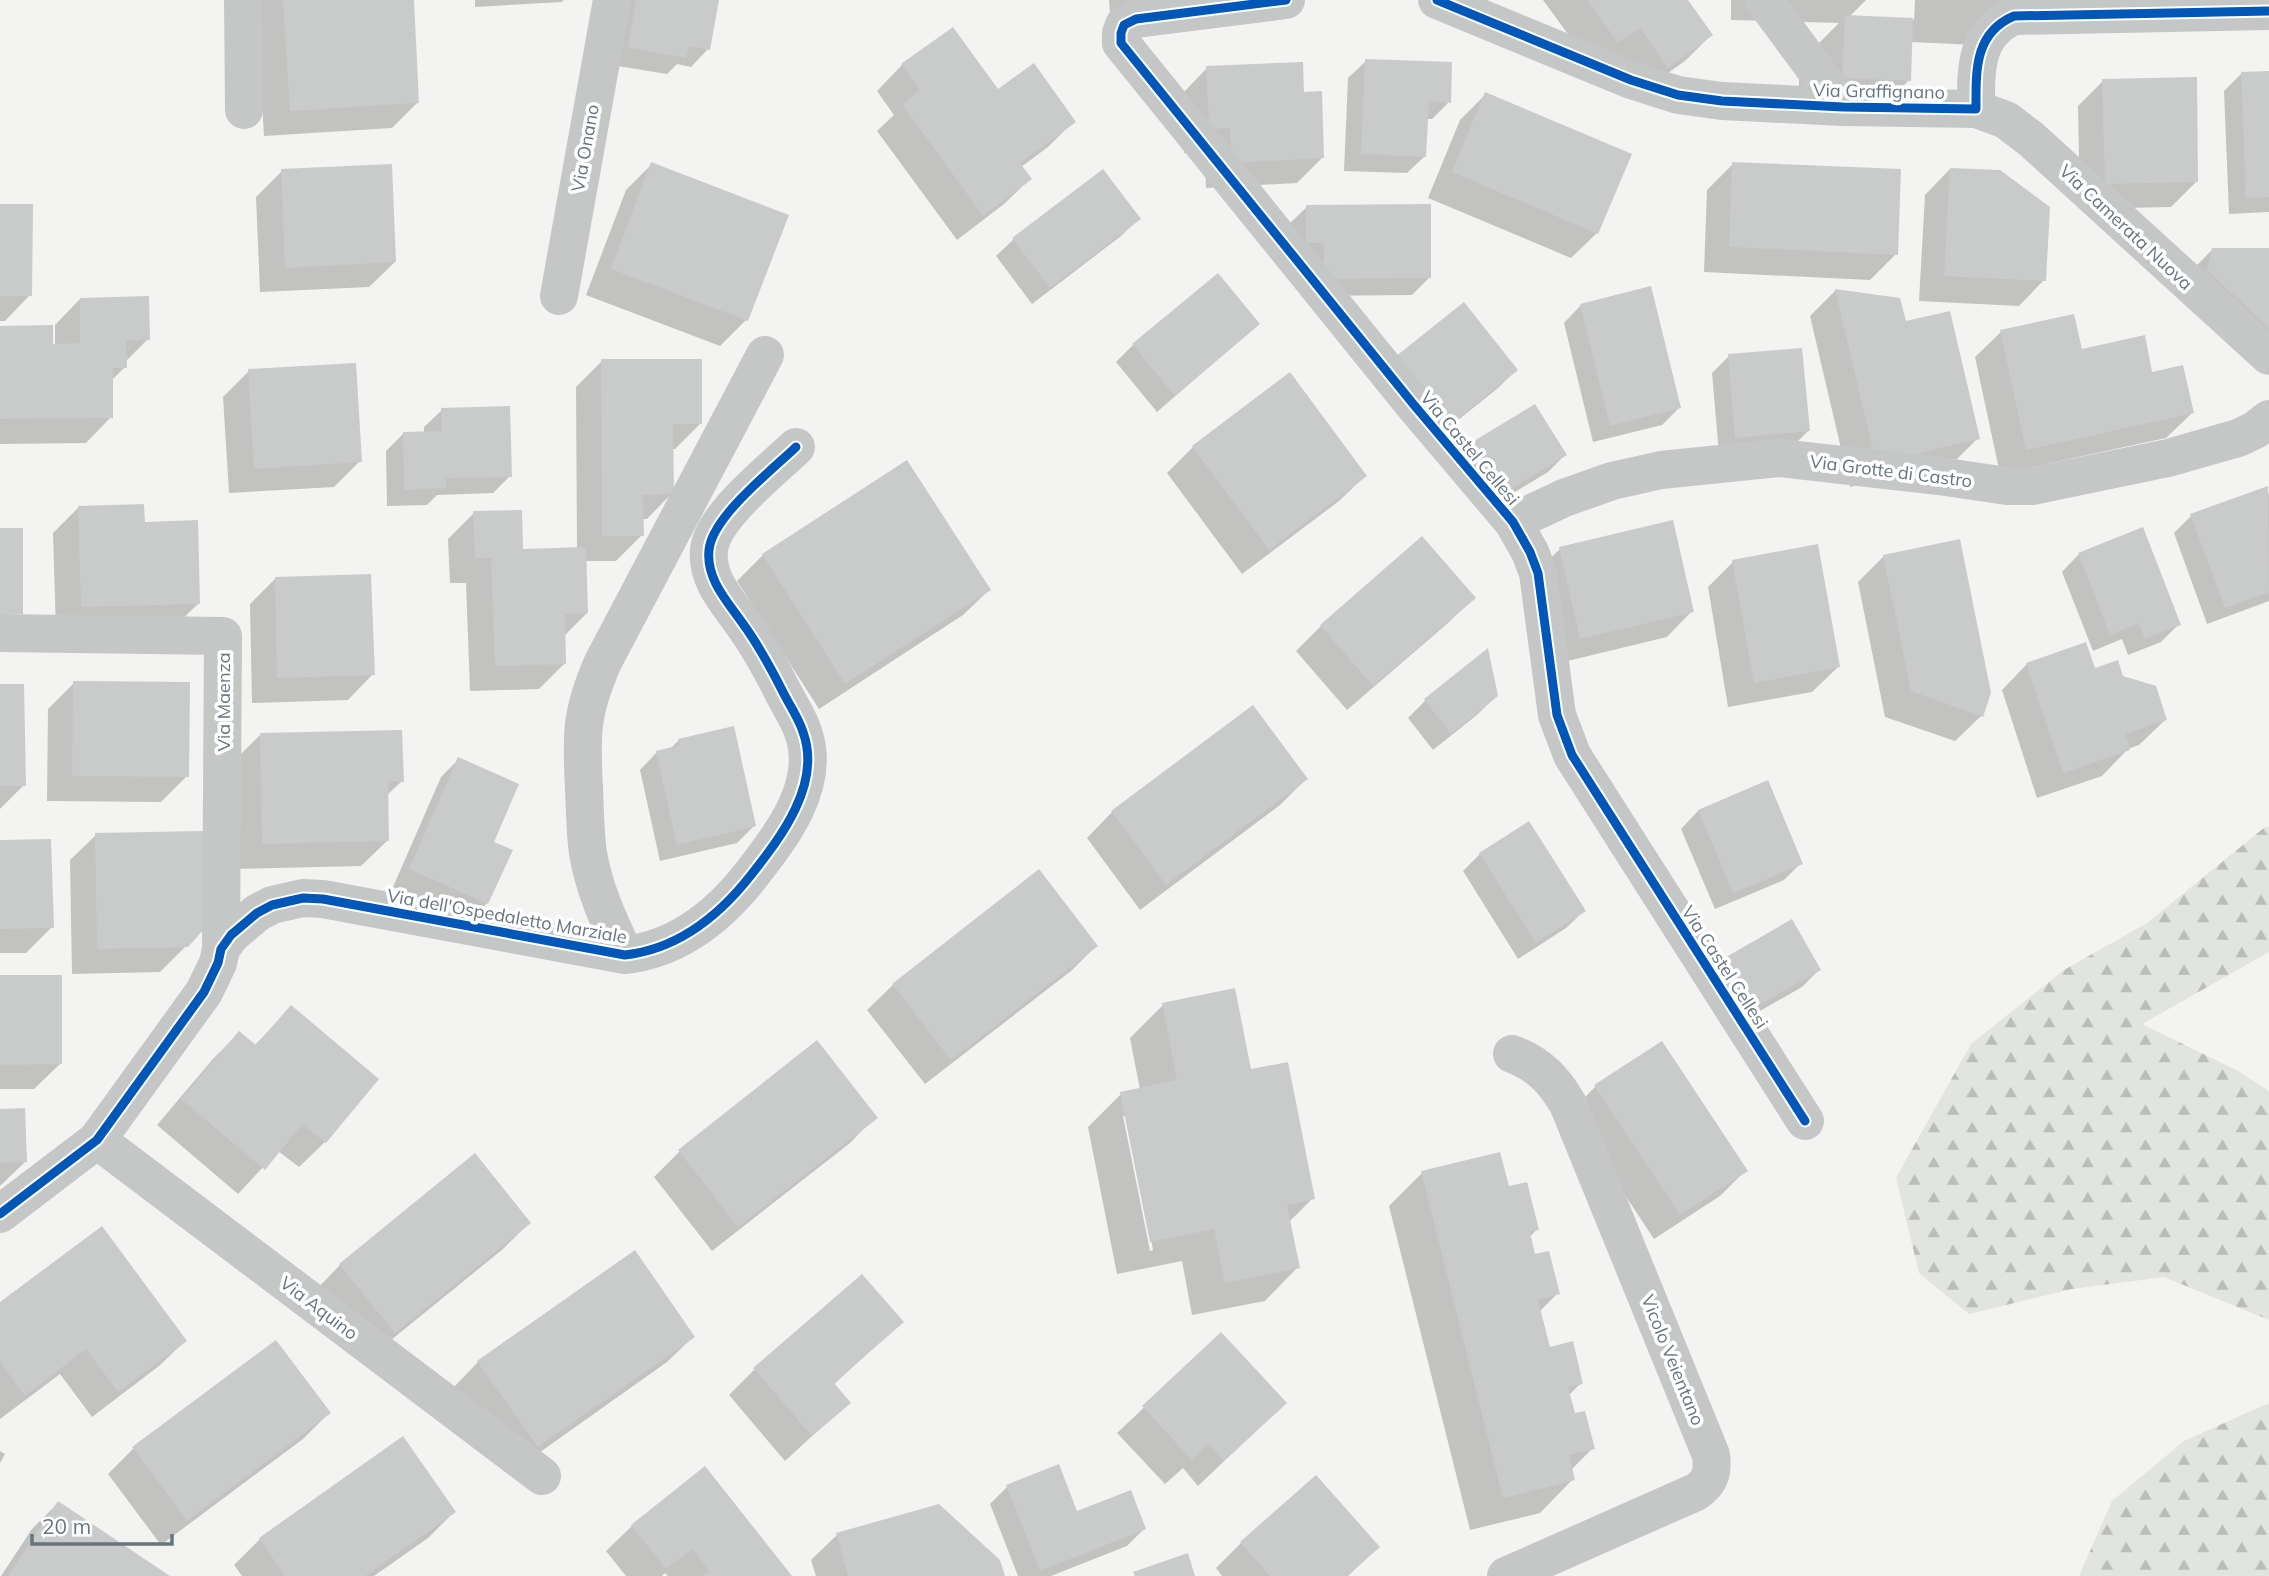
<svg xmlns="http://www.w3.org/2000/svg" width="2269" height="1576" viewBox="0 0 2269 1576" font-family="Mulish,sans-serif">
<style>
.forest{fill:url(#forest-firs)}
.shadow{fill:#0003;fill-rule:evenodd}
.building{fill:#c9caca}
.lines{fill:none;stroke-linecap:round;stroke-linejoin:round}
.street{stroke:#c5c7c7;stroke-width:38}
.cycleway-casing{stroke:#fff;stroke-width:13}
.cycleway{stroke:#0057b8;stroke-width:9}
.labels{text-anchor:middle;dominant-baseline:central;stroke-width:7;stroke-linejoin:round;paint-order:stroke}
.street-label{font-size:18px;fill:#66757e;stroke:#fff}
</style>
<defs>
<pattern id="forest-firs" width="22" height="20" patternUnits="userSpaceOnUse" patternTransform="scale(1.75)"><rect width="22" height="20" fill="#e1e4df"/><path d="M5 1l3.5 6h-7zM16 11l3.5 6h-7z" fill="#babdba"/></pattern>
</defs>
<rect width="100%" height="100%" fill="#f3f3f1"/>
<path class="forest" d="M2265,827H2269V952L2142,1024L2238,1071L2269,1091V1320L2164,1277L2072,1289L1969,1314L1919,1273L1896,1178L1971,1044L2064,970L2147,923Z
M2269,1403V1576H2079L2112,1501L2184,1441Z"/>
<path class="shadow" d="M256,0H412L418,102L392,128L264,136Z
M475,0H564L562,2L475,7Z
M623,0H717L708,49L691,67L677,64L667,74L611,65Z
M1109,0H1236L1110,14Z
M1543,0H1685L1711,35L1685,61L1641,92L1592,67Z
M1731,0H1866L1849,17L1914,20L1915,0H2181L2042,2L1997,46L1911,42L1909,80L1864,125L1797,122L1800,62L1839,23L1731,20Z
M1366,61L1449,102L1432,119H1426L1425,156L1407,173L1344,171L1348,78Z
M902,65L998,91L1074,121L1048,147L1021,167L1030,179L1004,204L957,240L877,131L894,115L877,91Z
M1207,68L1323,157L1297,183L1206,188L1205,153H1184L1182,94Z
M2269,73V212L2229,214L2224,91L2241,74Z
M2103,81L2196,182L2171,207L2080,209L2078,106Z
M1486,94L1597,233L1571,258L1428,198L1460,120Z
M652,164L746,320L720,346L586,295L626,190Z
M1733,164L1896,254L1870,280L1704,272L1707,190Z
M1950,169L2044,280L2019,306L1919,301L1925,195Z
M282,171L395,262L369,287L260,292L256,197Z
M0,206L30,295L5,321H0Z
M1307,207L1429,278L1412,295L1307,296L1289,224Z
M1138,219L1121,236L1032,304L996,256L1014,239Z
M2213,249L2269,250V361L2195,267Z
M1836,290L1905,323L1978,438L1952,464L1850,487L1810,316Z
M80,299L148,339L125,362V367L111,381V417L86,443L0,444V327L55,345V325Z
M1581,305L1679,408L1662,425L1593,442L1564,323Z
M1258,324L1157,412L1116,362L1133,345Z
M2001,332L2080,351L2192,413L2166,438L2000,474L1975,357Z
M1729,356L1808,431L1791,448L1719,454L1712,373Z
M602,361L701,423L675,449H672V493L647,519H642V535L616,561H585L587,613L564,636L565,663L539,689L470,691L466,583H450L448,539L474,513L522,551L577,549L576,387Z
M1516,370L1498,388L1432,441L1379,375Z
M249,371L360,461L334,487L229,493L223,397Z
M442,410L510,476L493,493L437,495L427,505L387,506L386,451L403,434L424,433V427Z
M1193,447L1365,476L1339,501L1242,574L1167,473Z
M1565,455L1548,472L1482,512L1453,463Z
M2267,488L2269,495V601L2207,624L2174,533L2191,516Z
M79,507L143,524L198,604L172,629L56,632L53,533Z
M1560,549L1692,611L1667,637L1555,664L1534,574Z
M2079,554L2178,625L2161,642L2128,655L2122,639L2093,651L2062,572Z
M763,555L989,590L963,615L819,709L737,581Z
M1884,556L1981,716L1955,741L1885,717L1858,582Z
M1733,562L1838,667L1812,692L1728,707L1708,587Z
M275,579L373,674L348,700L252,703L250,604Z
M1473,598L1448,623L1347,710L1296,651L1321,626Z
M1487,651L1496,696L1478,714L1433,750L1408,718L1425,701Z
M2027,664L2094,670L2122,677L2165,720L2139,745L2128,749L2102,776L2037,798L2002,690Z
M74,683L187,776L161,802L47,801L48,709Z
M0,686L24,785L0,809Z
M261,734L402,781L386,796L387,841L361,866L237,869L235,760Z
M679,740L754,826L737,843L660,861L640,770L657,752L670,749Z
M458,760L492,843L487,903L470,920L393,887L441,777Z
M1306,779L1280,805L1140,910L1087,838L1112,812Z
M1767,783L1801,863L1784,880L1715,909L1681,829L1698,811Z
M96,835L186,946L160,972L72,974L70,860Z
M0,842L52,927L26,953H0Z
M1480,854L1584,911L1566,928L1518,959L1463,871Z
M1096,946L1071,971L925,1084L867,1010L893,985Z
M1819,970L1802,987L1732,1027L1705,979Z
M0,977L60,1064L34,1089H0Z
M1163,1005L1250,1071L1313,1198L1289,1222L1298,1267L1265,1301L1192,1315L1182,1261L1117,1274L1088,1127L1121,1094L1140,1090L1130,1038ZM1123,1116H1127L1153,1250L1150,1251Z
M291,1008L325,1142L299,1167L278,1151L238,1194L157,1125L213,1059L239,1033L254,1046Z
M1596,1086L1746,1170L1720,1196L1654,1239L1570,1112Z
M0,1110L25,1162L0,1186Z
M875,1117L850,1143L712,1251L654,1177L679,1152Z
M1422,1173L1507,1189L1537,1229L1529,1238L1533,1256L1558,1293L1539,1312L1548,1350L1581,1383L1569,1395L1574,1416L1593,1448L1571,1470L1573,1479L1540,1513L1470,1530L1389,1206Z
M529,1223L503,1249L369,1358L315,1291L340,1265Z
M0,1304L185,1341L159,1366L92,1417L60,1374L0,1419Z
M902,1322L833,1385L848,1403L785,1461L729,1395L755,1369Z
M1221,1335L1259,1428L1198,1486L1183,1468L1165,1484L1117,1433Z
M693,1337L667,1362L512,1472L453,1388L478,1362Z
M276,1342L329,1413L303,1439L161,1545L108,1474L133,1449Z
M402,1438L454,1512L428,1538L374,1576H242L234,1565L260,1539Z
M0,1451L5,1454L0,1463Z
M1007,1487L1076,1513L1144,1529L1127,1546L1051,1576H1018L990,1504Z
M58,1503L167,1576H1L32,1529Z
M632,1526L790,1576H668L665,1573L662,1576H626L606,1551Z
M837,1535L1003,1576H816L811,1560Z
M1241,1543L1378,1547L1348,1576H1222L1216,1568Z"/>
<path class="building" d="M283,0H414L419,103L290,111Z
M636,0H719L710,50L689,46L686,58L628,48Z
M1587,0H1688L1713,35L1668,68L1640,28L1618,43Z
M1845,15L1913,18L1911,81L1842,78Z
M953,27L998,89L1034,63L1076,122L1020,163L1032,179L983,216L902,104L920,90L901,64Z
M1365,59L1452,62L1451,103L1429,101L1426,157L1361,154Z
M1303,62L1304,92L1322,91L1324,158L1231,163L1230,128L1209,129L1206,66Z
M2269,71V197L2246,198L2241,72Z
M2197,77L2198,182L2105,184L2102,79Z
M1485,92L1632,154L1598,234L1452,172Z
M651,162L789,215L748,321L611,269Z
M1732,162L1901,169L1898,255L1729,247Z
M392,164L396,262L285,268L281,169Z
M1950,168L2000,170L2050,207L2046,281L1944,276Z
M1103,169L1141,219L1050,288L1012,238Z
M0,204H33L32,296H0Z
M1431,204V278L1324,279V243H1306V205Z
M2212,248H2269V328L2207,270Z
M1218,273L1260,324L1175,396L1132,344Z
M1651,286L1681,408L1610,426L1580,304Z
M1835,289L1900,298L1906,321L1950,311L1980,439L1876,463Z
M149,296L150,340H126L127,368H113V418L0,419V326L53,325V344L80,343V298Z
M1464,302L1518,370L1450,425L1395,357Z
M2074,314L2082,349L2145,335L2152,372L2183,365L2194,413L2026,450L2000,330Z
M1802,348L1810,431L1735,438L1728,354Z
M601,359H702V424H673L674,494L643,495L644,536H602Z
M356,363L362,462L254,469L248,369Z
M1290,372L1367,476L1269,550L1192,446Z
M1535,404L1567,455L1500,496L1469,444Z
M510,406L512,477L446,478V488L404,490L403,432L442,431L441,408Z
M907,460L991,590L845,684L762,554Z
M2268,486L2269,592L2225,608L2190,514Z
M144,504L145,522L198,520L200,604L81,607L78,506Z
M522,510L523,549L586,547L588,613L565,614L566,664L495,666L491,558H475L473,511Z
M1673,520L1694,612L1580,639L1559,547Z
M2143,527L2181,625L2145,639L2139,623L2110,635L2078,553Z
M0,528H23V614H0Z
M1422,536L1476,598L1373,686L1320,625Z
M1960,539L1991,693L1983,717L1911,691L1883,555Z
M1818,544L1840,667L1754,683L1732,560Z
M371,574L375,675L277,678L275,577Z
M2086,642L2095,668L2118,660L2123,676L2156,686L2167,720L2125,734L2130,750L2063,773L2026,663Z
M1488,648L1498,696L1451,734L1424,699Z
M73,681L190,682L189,777L72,776Z
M0,684H24L26,786H0Z
M1253,705L1308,779L1166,885L1111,811Z
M734,726L756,826L677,845L656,751L680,745L678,739Z
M402,730L404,782L388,781L389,841L262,844L260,733Z
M458,757L519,784L494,842L513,850L488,904L409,869Z
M1768,780L1803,864L1733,893L1698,810Z
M1529,821L1586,911L1536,943L1479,853Z
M203,831L205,928L188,947L97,949L95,833Z
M51,839L54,928L0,929V840Z
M1039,869L1098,946L951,1060L892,984Z
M1792,919L1821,970L1749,1011L1721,960Z
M0,975H62V1064L0,1065Z
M1235,988L1251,1069L1288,1062L1315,1199L1287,1205L1300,1268L1225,1283L1214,1229L1150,1242L1120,1092L1177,1080L1162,1003Z
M291,1005L379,1079L326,1143L302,1124L265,1170L181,1099L239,1031L256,1045Z
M817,1040L878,1118L738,1227L678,1150Z
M1662,1041L1748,1171L1680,1215L1594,1085Z
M25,1108L27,1162L0,1163V1109Z
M1500,1152L1509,1186L1527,1182L1539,1230L1530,1232L1535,1254L1549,1251L1560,1294L1538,1300L1550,1347L1573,1341L1583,1384L1568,1387L1575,1413L1585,1411L1595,1449L1569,1455L1575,1480L1503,1498L1421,1171Z
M475,1153L531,1223L395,1333L339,1264Z
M102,1226L187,1341L118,1392L86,1349L25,1396L0,1362V1302Z
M635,1250L695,1337L538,1447L477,1361Z
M862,1274L904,1322L834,1383L851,1403L812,1436L753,1368Z
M1221,1332L1287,1403L1224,1461L1209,1444L1192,1460L1142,1406Z
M276,1340L331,1413L187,1521L132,1447Z
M403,1436L456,1512L365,1576H285L259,1538Z
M1059,1464L1077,1511L1131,1490L1146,1529L1040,1571L1006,1485Z
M705,1466L792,1576H702L709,1571L692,1549L666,1569L631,1525Z
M1316,1475L1380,1547L1347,1576H1270L1240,1542Z
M58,1501L170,1576H8Z
M939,1504L1000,1560L1005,1576H848L836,1533Z
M1188,1553L1195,1576H1135L1133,1572Z"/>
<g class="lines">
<path class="street" d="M243,0L244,110
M1286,0L1136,19L1124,25L1121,33V43L1414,405L1513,522L1530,552L1538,573L1557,715L1572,755L1805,1121
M1437,0L1631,80L1678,95L1722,101L1843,107L1976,109C1976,71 1974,33 2014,16L2269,11
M1764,0L1843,107
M1976,109L2006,120L2031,139L2269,356
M559,296L612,0
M1513,522L1564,498L1612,481L1661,470L1779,458L1939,476L2007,486H2033L2168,458L2238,438L2255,430L2269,419
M0,633L223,636L221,949
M625,955C609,922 594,889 588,853C585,832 585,810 584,788C581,734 581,712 603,662L765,355
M97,1140L542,1476
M0,1214L97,1140L204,992L218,963L221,949L231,935L257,913L272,905L303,898L323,899L625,955C678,949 719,916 751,875C781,837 822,784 803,732C799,719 790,706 784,694C771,668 758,644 741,621C726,600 706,578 709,550C712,517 771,471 796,447
M1506,1576L1696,1492C1711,1482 1713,1471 1711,1455L1568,1104C1554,1080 1539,1064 1512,1054"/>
<g class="cycleway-casing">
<path id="cycleway" d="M1286,0L1136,19L1124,25L1121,33V43L1414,405L1513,522L1530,552L1538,573L1557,715L1572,755L1805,1121
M1437,0L1631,80L1678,95L1722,101L1843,107L1976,109C1976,71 1974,33 2014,16L2269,11
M0,1214L97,1140L204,992L218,963L221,949L231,935L257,913L272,905L303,898L323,899L625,955C678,949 719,916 751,875C781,837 822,784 803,732C799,719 790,706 784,694C771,668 758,644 741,621C726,600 706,578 709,550C712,517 771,471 796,447"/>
</g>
<use href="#cycleway" class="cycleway"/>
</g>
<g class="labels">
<g class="street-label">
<text transform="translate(1879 91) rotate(1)">Via Graffignano</text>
<text transform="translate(585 148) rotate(-80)">Via Onano</text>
<text transform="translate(2126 227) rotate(43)">Via Camerata Nuova</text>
<text transform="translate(1470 448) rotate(50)">Via Castel Cellesi</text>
<text transform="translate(1891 471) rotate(7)">Via Grotte di Castro</text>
<text transform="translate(223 702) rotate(-90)">Via Maenza</text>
<text transform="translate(507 916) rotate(10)">Via dell'Ospedaletto Marziale</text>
<text transform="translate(1725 967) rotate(57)">Via Castel Cellesi</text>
<text transform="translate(319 1308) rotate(37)">Via Aquino</text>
<text transform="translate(1673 1360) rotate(68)">Vicolo Veientano</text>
</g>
</g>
<path d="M32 1534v10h140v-10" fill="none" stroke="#66757e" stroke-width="3.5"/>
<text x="42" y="1534" font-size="21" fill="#66757e" stroke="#ffffff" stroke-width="5" paint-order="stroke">20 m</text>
</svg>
